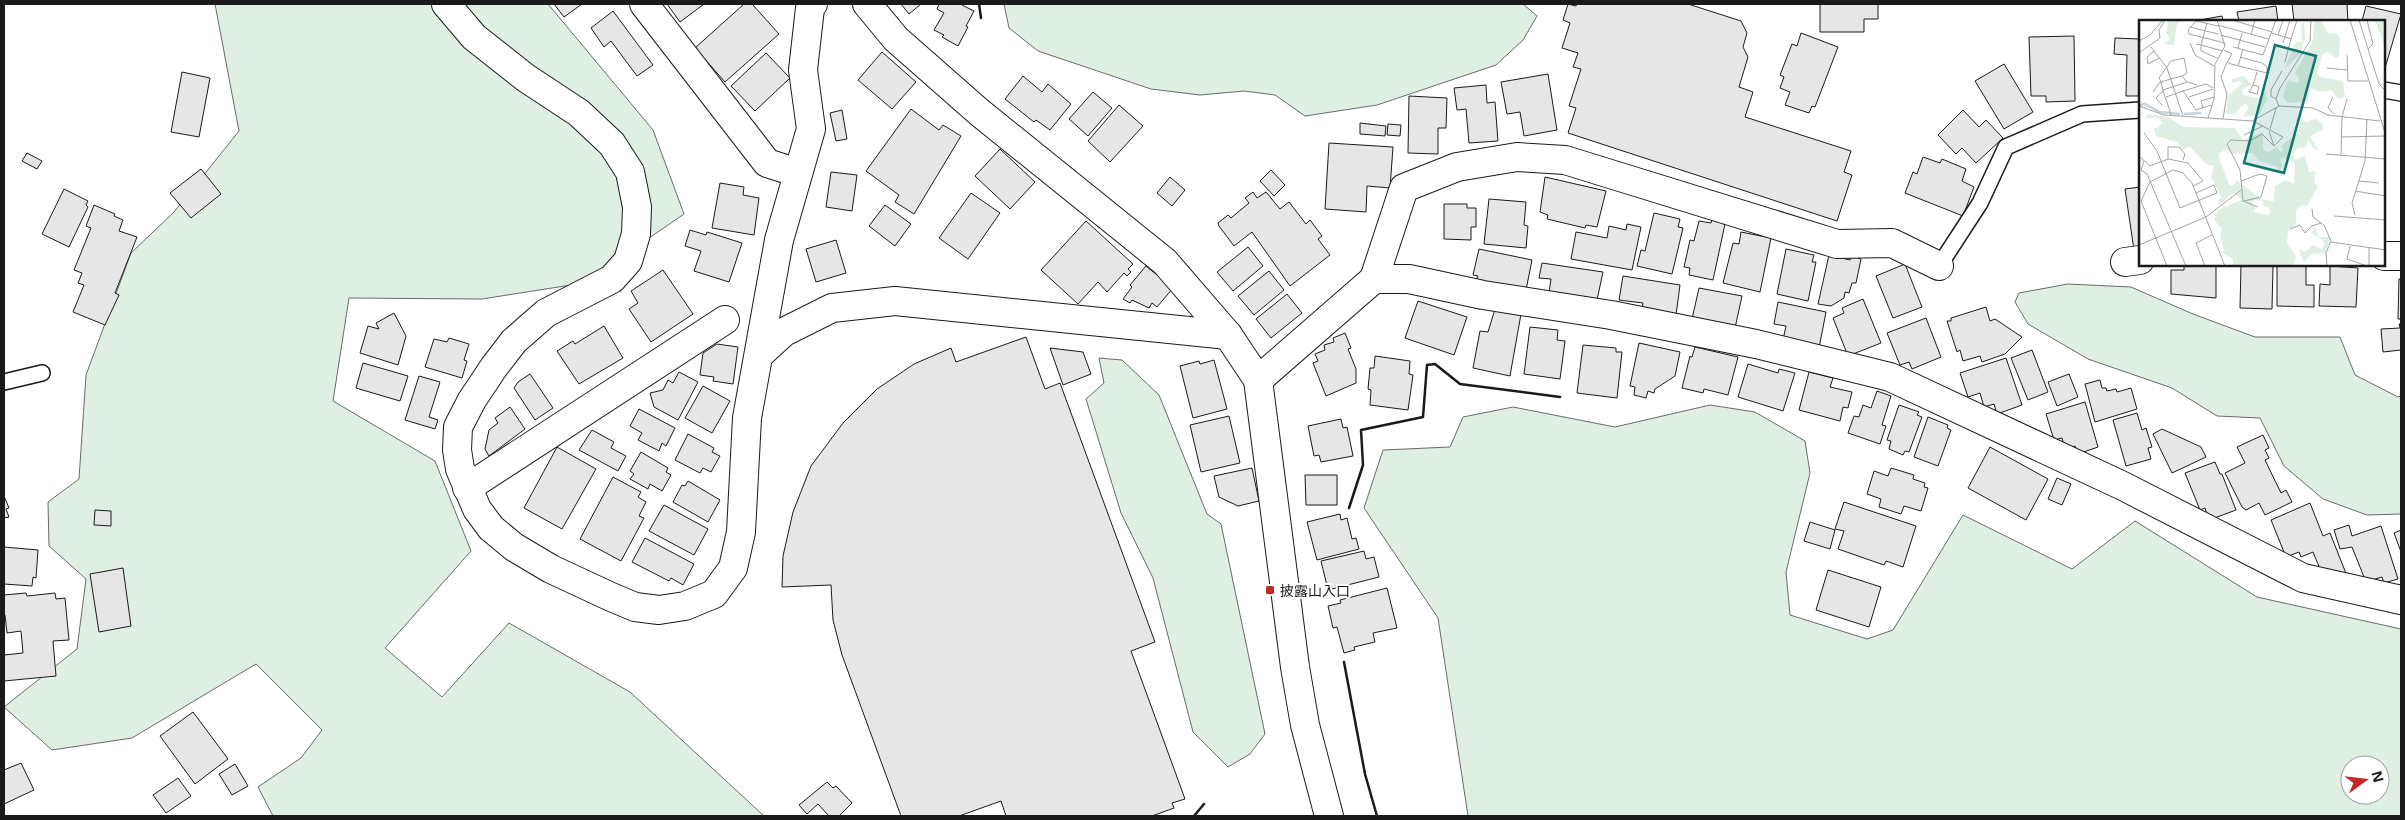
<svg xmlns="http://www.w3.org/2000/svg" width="2405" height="820" viewBox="0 0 2405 820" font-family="'Open Sans','Noto Sans JP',sans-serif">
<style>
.green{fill:#e0efe3;stroke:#6a6a6a;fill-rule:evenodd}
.building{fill:#e6e6e6;stroke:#1a1a1a}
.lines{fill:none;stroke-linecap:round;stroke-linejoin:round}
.service-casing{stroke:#1a1a1a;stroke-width:18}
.minor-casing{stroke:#1a1a1a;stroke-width:30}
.tertiary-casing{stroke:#1a1a1a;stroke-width:30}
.service{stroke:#fff;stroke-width:15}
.minor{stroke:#fff;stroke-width:28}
.tertiary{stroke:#fff;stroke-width:28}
.wall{stroke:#1a1a1a;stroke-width:2.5}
.poi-dot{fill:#c62828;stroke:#fff;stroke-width:2}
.labels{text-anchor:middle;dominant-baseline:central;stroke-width:4;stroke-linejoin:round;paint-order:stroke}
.poi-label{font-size:14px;fill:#1a1a1a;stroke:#fff;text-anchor:start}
.inset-river{fill:none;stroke:#c6d2dc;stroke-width:2.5}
.inset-road{fill:none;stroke:#a3a3a3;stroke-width:1}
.view{fill:#0f766e;fill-opacity:0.15;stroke:#0f766e;stroke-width:2.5}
.inset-edge{fill:none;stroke:#1a1a1a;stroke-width:2.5}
</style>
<rect width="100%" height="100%" fill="#fff"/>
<path class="green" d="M215,4H548L653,130L684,214L584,283L482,299L349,298L333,401L435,461L471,551L385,648L442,697L509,623L630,692L764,816H273L258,787L301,758L322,730L256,664L132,738L52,750L4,707L77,649L86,579L49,546L48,502L79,479L86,375L131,253L174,212L239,131Z
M1004,4H1523L1537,16L1523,40L1496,65L1377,105L1305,116L1275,95L1244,91L1200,95L1151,89L1038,51L1009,28Z
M2068,284L2131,287L2193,314L2255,337H2340L2355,375L2398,397L2401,396V514L2367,515L2323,499L2284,466L2260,418L2217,416L2172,388L2088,359L2028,324L2015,302L2019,293Z
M1099,358L1122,360L1159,395L1207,514L1221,524L1265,734L1250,754L1228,767L1193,732L1153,578L1121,513L1086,399L1104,383Z
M1710,405L1755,412L1805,441L1810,473L1786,572L1790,615L1867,639L1893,630L1963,515L2072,569L2135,521L2257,597L2401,629V816H1468L1438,618L1364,508L1383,450L1450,447L1463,417L1513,407L1615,427ZM2350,765H2380V795H2350Z"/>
<path class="building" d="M554,4H582L564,17Z
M667,4H704L680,22Z
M744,4H752L779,34L725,82L695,48Z
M901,4H921L909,14Z
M939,4H963L962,5L974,11L966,26L968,27L958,46L942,37L944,35L934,30L944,13L937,9Z
M1568,4L1576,6L1577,4H1688L1741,21L1747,33L1743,47L1748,57L1739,87L1753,92L1745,117L1851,151L1844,172L1852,175L1837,221L1568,133L1576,108L1569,106L1581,69L1573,67L1578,53L1562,48L1570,23L1563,20Z
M1820,4H1878V19H1864V32H1820Z
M2292,4H2350L2347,5L2348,21H2294Z
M2276,6L2278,21H2239L2237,12Z
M2366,6L2401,14L2385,68L2384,21H2362Z
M613,11L653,65L637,76L611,41L604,47L591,28Z
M2222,16L2223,21H2194Z
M1801,33L1838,47L1815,107L1812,106L1809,113L1785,105L1790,92L1780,88L1784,77L1780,75L1792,44L1797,46Z
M2074,36L2075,101L2046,102V96H2031L2029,37Z
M2115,38L2140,39V96H2126L2127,55L2114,54Z
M882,52L916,82L892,109L858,80Z
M766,53L790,78L755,111L731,86Z
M2004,64L2033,112L2004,129L1975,81Z
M182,72L210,78L199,137L171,132Z
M1548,74L1557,130L1524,136L1520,112L1507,114L1501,82Z
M1023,76L1042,92L1048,84L1071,104L1050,130L1036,120L1034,122L1005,99Z
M1486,85L1487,103L1495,102L1498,141L1469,143L1466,109L1457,110L1454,88Z
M1093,92L1112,108L1088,136L1069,119Z
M1409,96L1447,98L1446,128H1438V154L1408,153Z
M1119,105L1143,126L1110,162L1088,141Z
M911,109L939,130L943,125L961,136L914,214L895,202L899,195L866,171Z
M842,110L847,139L836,141L830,113Z
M1963,110L1979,127L1986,120L2003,138L1976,163L1962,148L1956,154L1938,135Z
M1360,123L1386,126L1385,136L1360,134Z
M1388,124L1401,125L1400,136L1387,135Z
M1329,143L1393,147L1390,188L1367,186L1366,212L1325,209Z
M1000,149L1035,182L1010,209L975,176Z
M27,153L42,161L37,169L22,161Z
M1923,157L1940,163L1942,159L1966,169L1962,181L1974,187L1963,216L1905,193L1913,172L1917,174Z
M201,169L221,194L191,218L170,193Z
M1271,170L1285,185L1274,196L1260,181Z
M831,172L857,175L852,211L826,207Z
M1170,177L1185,190L1172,206L1157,193Z
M1545,177L1606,191L1597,227L1586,225L1585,228L1547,219L1548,215L1540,212Z
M720,183L744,187L743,195L759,198L754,235L712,228Z
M2140,187V249L2134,250L2125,189Z
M64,189L88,201L86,205L88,207L69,247L42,234Z
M1253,192L1257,198L1266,192L1280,209L1289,202L1306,224L1310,220L1322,236L1318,239L1330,255L1290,286L1252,232L1234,246L1219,226L1218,223L1228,215L1231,218L1249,203L1245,198Z
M971,193L1000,213L968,259L939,238Z
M1489,199L1526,202L1524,225L1528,226L1526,248L1484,244Z
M1444,204H1467V208H1476V227H1471V240L1444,239Z
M94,205L115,214L114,216L123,220L119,231L137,237L115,293L119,295L105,325L73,312L84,285L78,283L82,273L74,270L91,228L86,226Z
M885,205L911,224L895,246L869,226Z
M1654,213L1680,219L1678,227L1683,228L1672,274L1637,266L1641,250L1645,251Z
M1712,220L1725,224L1713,280L1689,275L1690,268L1684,267L1690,240L1694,241L1699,221L1711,223Z
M1086,221L1133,264L1128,269L1131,272L1127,276L1124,273L1107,292L1098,282L1078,304L1041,270Z
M1627,224L1641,227L1632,270L1571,259L1576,232L1607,238L1609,226L1626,230Z
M690,230L706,235L707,232L742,243L729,282L694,271L701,251L685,246Z
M1741,232L1771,238L1760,292L1723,283L1733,243L1739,244Z
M836,240L846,273L816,282L806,249Z
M1248,247L1263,266L1233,291L1217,272Z
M1479,249L1532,260L1526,290L1476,280L1478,276L1473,275Z
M1786,249L1814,255L1812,262H1816L1808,301L1777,294Z
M1829,255L1850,260L1851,256L1861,259L1856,283H1852L1849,293L1845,292L1844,298L1831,306L1818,304Z
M1542,263L1603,272L1597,300L1549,292L1551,279L1539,278Z
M1905,264L1922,307L1893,318L1876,276Z
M2241,265L2273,266L2272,309L2240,308Z
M1146,266L1173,288L1157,307L1152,303L1149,308L1132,300L1130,303L1123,299L1132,287L1130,285Z
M2184,266H2216V298L2171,294V270H2184Z
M2277,266H2306V285H2314V307L2277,306Z
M2330,266L2358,268L2356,307L2319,306L2320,284L2330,285Z
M663,270L693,314L651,342L629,309L638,303L631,291Z
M1269,271L1284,290L1254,315L1238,296Z
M1623,276L1680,285L1676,315L1642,309L1643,303L1619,300Z
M2399,279H2401V319H2398Z
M1699,288L1742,296L1735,328L1692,319Z
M1287,294L1302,313L1271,338L1256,319Z
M1863,299L1881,343L1848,356L1833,318L1844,313L1842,308Z
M1418,301L1467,317L1454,355L1405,338Z
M1778,302L1826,312L1819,348L1783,340L1786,326L1774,324Z
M1986,307L1990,321L1995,319L2022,337L2005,354L1982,362L1980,356L1963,361L1960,350L1957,352L1947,321H1951V318Z
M1495,309L1521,314L1510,376L1473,368L1480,331L1488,332Z
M394,313L406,336L398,365L360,353L368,326L379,329L376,323Z
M1926,318L1941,357L1912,369L1909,362L1900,365L1887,333Z
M2399,324H2401V350L2383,352L2381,329L2400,328Z
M604,326L623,358L579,384L557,351L573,341L575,344Z
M1530,327L1558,330L1557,340L1565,341L1560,379L1524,374Z
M1345,333L1351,348L1348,349L1356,369V383L1326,396L1313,363L1318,361L1315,354L1325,350L1324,345L1334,342L1333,338Z
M1026,337L1045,389L1060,383L1155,642L1131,651L1185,799L1172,803L1174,808L1152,816H1006L1001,801L959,816H901L842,655L833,620L831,585L782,587L783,556L793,512L811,466L843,423L877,389L914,364L951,348L956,362Z
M449,338L469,344L464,360L467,361L462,378L425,367L434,339L447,342Z
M1639,343L1680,352L1675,376L1655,389L1654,393L1648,391L1646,398L1634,395L1635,387L1630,386Z
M717,344L738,347L733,384L713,381L714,377L700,375L703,353Z
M1583,345L1616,348V352H1622L1617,398L1577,393Z
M1695,347L1738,357L1728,395L1704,389L1703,393L1682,388L1690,356L1692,357Z
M1050,348L1083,352L1091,374L1063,385Z
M2032,350L2048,392L2028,400L2011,358Z
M1375,356L1410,361L1409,374L1413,375L1408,410L1370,405L1371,390L1368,389L1370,368H1374Z
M2006,358L2022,405L1997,414L1994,404L1984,407L1980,393L1968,397L1960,373Z
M1214,360L1227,409L1193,418L1180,366L1199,361L1200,364Z
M363,363L408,376L400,401L356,388Z
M1748,364L1778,373L1779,369L1795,373L1783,411L1738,397Z
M679,372L698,382L678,420L654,407L650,393L663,390L668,380L673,383Z
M1809,372L1833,378L1830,387L1852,392L1848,408L1843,407L1840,421L1799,410Z
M530,374L553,408L535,420L514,388L518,382Z
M2069,374L2078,397L2057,406L2048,382Z
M419,376L440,382L429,417L438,420L435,429L405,420Z
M2100,380L2102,388H2106L2107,391L2116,389L2117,392L2131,388L2137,409L2095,422L2085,384Z
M703,386L730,401L712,433L685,418Z
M1877,391L1891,396L1882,425L1886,426L1880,444L1848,433L1854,416L1859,417L1863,405L1871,408Z
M2085,402L2098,447L2078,454L2075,446L2065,449L2062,438L2054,440L2046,414Z
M1899,405L1919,412L1917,415L1922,417L1909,452L1905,451L1903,455L1889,449L1891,441L1887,440Z
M510,407L525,429L489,456L485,449L489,430L498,423L495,418Z
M639,409L675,428L666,446L662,443L659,451L638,440L642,433L630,426Z
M2137,413L2142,430L2146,428L2152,447L2148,448L2151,459L2126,466L2113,420Z
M1229,416L1240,463L1201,472L1190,425Z
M1928,417L1948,425L1947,428L1951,430L1938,466L1914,457Z
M1341,419L1343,428L1347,427L1353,456L1321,462L1319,455L1314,456L1308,426Z
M2162,429L2201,447L2206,457L2172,473L2153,434Z
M592,430L614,442L611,448L626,456L618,471L579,450Z
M688,434L714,448L712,452L720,456L711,472L703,468L700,473L675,460Z
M2263,435L2269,448L2265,450L2269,458L2265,460L2281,493L2286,490L2292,502L2265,515L2259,503L2246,510L2242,507L2225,473L2245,463L2237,447Z
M557,447L596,469L562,529L524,508Z
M1990,447L2048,479L2026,520L1968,488Z
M641,452L668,468L666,472L671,475L662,491L650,484L648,489L630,479L634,474L630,471Z
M2215,462L2220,474H2222L2236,510L2209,520L2205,508L2200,510L2185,473Z
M1252,468L1259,501L1238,506L1219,497L1214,476Z
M1891,468L1914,475L1913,479L1925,483L1924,487L1928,488L1921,511L1904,506L1901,514L1879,507L1881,499L1867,494L1874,471L1888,476Z
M1305,475H1337V505H1306Z
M613,477L641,492L638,497L646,502L639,516L644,518L621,561L580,539Z
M2057,478L2071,484L2062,505L2048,499Z
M688,481L720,500L708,522L673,502L682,485L685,486Z
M4,496L9,508L6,509L9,517L4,518Z
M1844,502L1916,526L1903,567L1886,561L1884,565L1838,549L1844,531L1835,529Z
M2310,503L2323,536L2330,533L2347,576L2320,569L2313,552L2301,557L2299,552L2286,557L2271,520Z
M664,505L708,529L694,555L649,531Z
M95,510L111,511V526L94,525Z
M1340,514L1341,520L1347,518L1352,539L1356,538L1359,549L1317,560L1307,522Z
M1810,522L1835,530L1830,549L1804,541Z
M2349,525L2352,536L2381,526L2398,579L2384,583L2382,577L2366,582L2352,547L2340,549L2334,530Z
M2401,530V552L2394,533Z
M645,538L694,564L683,585L671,578L669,581L632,562Z
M4,547L38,550L36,578L33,577L32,586L4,584Z
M1364,551L1366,559L1374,557L1379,577L1328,590L1321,561Z
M123,568L131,626L99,632L90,574Z
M1828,570L1881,587L1869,627L1816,610Z
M1387,588L1397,628L1373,633L1375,642L1354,647L1355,650L1344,653L1337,627L1333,628L1328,606L1341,603L1340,600Z
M26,593L27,596L55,593L56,599L65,598L69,640L53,641L56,676L4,681V655L23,653L21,631L7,633L5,615H4V595Z
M193,712L228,759L195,784L160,736Z
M21,763L34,790L4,804V770Z
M235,764L248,786L232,795L219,774Z
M178,778L191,796L166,813L153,795Z
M827,782L833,788L836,786L852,803L839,816H829L818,804L807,814L799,805Z"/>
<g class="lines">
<g class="service-casing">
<path id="service" d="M2384,90L2401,93
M1939,266L1980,203L2006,147L2082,114L2140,110
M4,382L42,373"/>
</g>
<g class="minor-casing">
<path id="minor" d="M644,4L767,163L798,173
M2384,256H2401
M2125,262L2140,260
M1374,279L1404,188L1457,167L1517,157L1565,160L1837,244L1892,243L1939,266
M759,355L784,332L832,308L895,301L1228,335
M1258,380L1374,279H1409L1483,295L1611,315L1756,344L1890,377L2123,486L2303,578L2401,600
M467,488L725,320"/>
</g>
<g class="tertiary-casing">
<path id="tertiary" d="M446,4L474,37L526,78L579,113L612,144L630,172L637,207L636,234L628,261L612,279L546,313L514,341L494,367L472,400L458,427L457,450L460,469L477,509L491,528L514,547L551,569L609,596L635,607L659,610L685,606L714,594L733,568L741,532L747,418L779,240L811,129L803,70L810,8L813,4
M867,4L896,39L979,112L1165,262L1228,335L1258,380L1295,667L1305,725L1329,816"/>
</g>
<use href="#service" class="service"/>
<use href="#minor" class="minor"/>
<use href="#tertiary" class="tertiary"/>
<path class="wall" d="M979,4L981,18
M1349,508L1363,465L1361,430L1423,417L1427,365L1435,364L1460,384L1560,397
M1344,662L1365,774L1377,816
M1194,816L1204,804"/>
</g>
<rect class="poi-dot" x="1265" y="585" width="10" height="10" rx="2.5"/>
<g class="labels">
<g class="poi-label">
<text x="1280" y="590">披露山入口</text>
</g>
</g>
<g transform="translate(2139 20)">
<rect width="246" height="246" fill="#fff"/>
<path d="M30,0H46L38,3L35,25L26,24L31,19L27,12ZM165,0L166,18L161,34L146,48L157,22H163L162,7ZM246,0H247L246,26L236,1ZM175,1H183L189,14L197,13L201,18L200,37L196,38L189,32L184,34L178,53L181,57L204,61L206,77L199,79L193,70L182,72L172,68L168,82L148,83L144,77L147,64L150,60L158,63L161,60L156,53L174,20ZM105,56L112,64L103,70L104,75L117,78L122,76L126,68L128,80L121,93L115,96H104L110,87L106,83L96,94H87L89,75L103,64L101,61L93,63V59ZM8,94L29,97L44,107L96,108L104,120L124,112V130L129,132L138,127L142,132L145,130L142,126L160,112L161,101L169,102L176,98L184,104V109L171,116L180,131L174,128L169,120L168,127L159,128L154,134L156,140L166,136L170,152L177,151L175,162L179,167L168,186L163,185L157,190V204L149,211L148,223L157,236L154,246H94V239L82,232L85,230L81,214L83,209L75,200L79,190L102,180L101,178L94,173L80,185L79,180L83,178L72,157L75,146L67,144L50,126L44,130L38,122L17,116L15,109L24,103L19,98H7ZM87,129L94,134L114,133L119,140L138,147L140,152L143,146L141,139L145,137L147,140L151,139L156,144L155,164L147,160L136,166L135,181L125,180L98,161L94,166L90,165L80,137V134ZM116,180L124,181V185L131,188L130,195L114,192L117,187L112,183ZM176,207L180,217H191V220L186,233L173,234L165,242L159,229L166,232L174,225L183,229L185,224L184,220L172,213Z" fill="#e0efe3" fill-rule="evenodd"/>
<path class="inset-river" d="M1,85L6,84L21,92L41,94M45,94L62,93"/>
<path class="inset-road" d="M53,0L79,6M93,0L133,12M211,0L247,116M220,0L240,64L247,71M228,0L234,24L229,29M57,1L49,10L50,14L86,23M68,3L62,25L84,31M79,5L129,19M51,7L79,14M133,13L152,19L158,0M82,15L126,27M112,15L116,0M139,15L144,0M0,21L11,15L24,0M51,23L56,35L75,46M144,23L151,0M57,24L62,25V31L78,38M12,27L28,48L44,96M94,27L124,35L137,0M99,28L103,13M85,30L93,34L88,42L92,44L128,53V47L123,43L101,37M15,31L8,37L9,44L20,38M0,33L21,18L20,10L26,0M208,35L209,61M146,42L152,19M99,46L104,29M188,48L208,50M43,56L48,62L58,65M209,61H229M114,65L110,72L118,74L120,67L114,65L118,52M24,70L48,62M44,71L67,64L74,68M14,72L20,63L22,62L32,59L43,56L48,53L45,38L32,41L20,58L22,62L24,71L31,91L32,96M27,77L44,71L57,90L72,85M50,77L74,69M194,77L189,88L195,94M137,79L132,76V70L143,51M23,85L17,78L24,71M0,86L25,95L113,101L140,86L174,88L189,95L241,101M140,86L137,79L141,68L171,21L172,0M64,88L62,81L75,77M69,98L75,79L76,44L86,26L78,0M84,99L88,74L82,57L88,42M114,101L144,117L135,126L123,114L111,121L92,120L88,124L101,150L104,181L119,187M131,109L137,88M130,111L135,126M5,113L18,131L41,188L78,173L75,165L57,173M105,115L124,106M202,117L246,116M187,134L247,139M0,136L11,146L29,139L49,143L64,161L54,166M202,136L203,97L208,79M29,139V127H40L46,134L44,140M5,141L2,150L8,154L47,246M102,161L121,154L128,156L122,177L105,181M219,161L240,163M216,171L247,176M173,189L174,197L182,203M216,195L213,183L226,141L228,99M195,196L247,200M151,209L161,205L166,213L173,206L182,203L185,205L192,221L187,233L188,245M192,222L247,230M0,225L67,197L102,170M211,226L208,239L228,246M230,228V246M28,246L2,181L11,162L34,150L44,153L53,163L86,246M66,246L57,223L73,215"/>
<path class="view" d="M136,25L177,36L145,153L105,143Z"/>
<rect width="246" height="246" class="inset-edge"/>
</g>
<rect width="2405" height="820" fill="none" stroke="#1a1a1a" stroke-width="10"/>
<g transform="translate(2365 780) rotate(75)"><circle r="24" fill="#ffffff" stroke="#a3a3a3"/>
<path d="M0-4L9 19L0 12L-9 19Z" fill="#c62828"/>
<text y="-8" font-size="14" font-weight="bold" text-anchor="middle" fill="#1a1a1a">N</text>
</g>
</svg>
